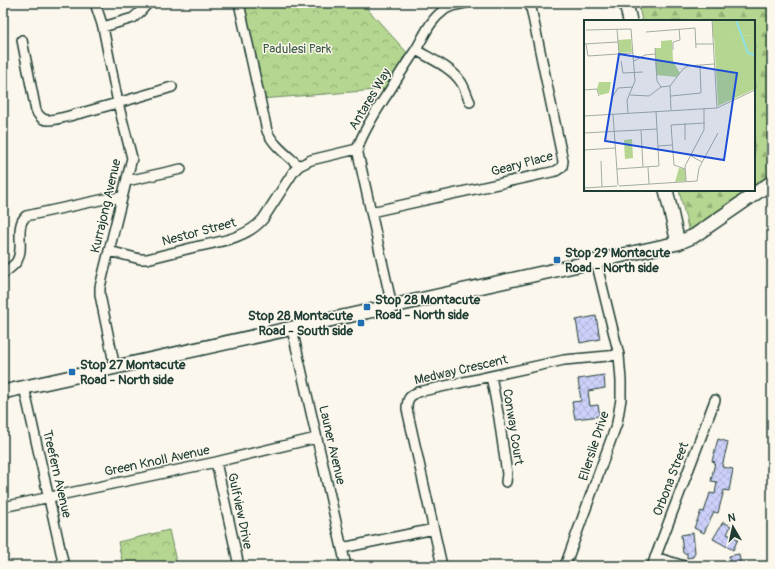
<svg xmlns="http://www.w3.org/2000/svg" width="775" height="569" viewBox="0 0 775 569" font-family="Pangolin,sans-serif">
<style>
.forest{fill:url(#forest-firs);stroke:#6a8a62}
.park{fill:url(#park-crowns);stroke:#6a8a62}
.building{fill:url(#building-cross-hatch);stroke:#1f3d34}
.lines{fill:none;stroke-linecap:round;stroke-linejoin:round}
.street-casing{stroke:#1f3d34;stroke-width:12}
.secondary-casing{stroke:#1f3d34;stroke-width:16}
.street{stroke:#fbf7ec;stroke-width:9}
.secondary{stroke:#fbf7ec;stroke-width:13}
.poi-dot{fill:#1f6fb2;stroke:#fbf7ec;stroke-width:1.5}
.labels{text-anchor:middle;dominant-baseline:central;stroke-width:3;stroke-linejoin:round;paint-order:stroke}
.park-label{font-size:13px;fill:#3d5c46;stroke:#fbf7ec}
.street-label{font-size:13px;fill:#1f3d34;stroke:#fbf7ec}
.poi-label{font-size:13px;font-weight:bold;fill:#1f3d34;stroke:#fbf7ec;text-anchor:start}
.inset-river{fill:none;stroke:#8fe1e8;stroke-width:2}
.inset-road{fill:none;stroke:#a3ada2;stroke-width:1}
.view{fill:#1d4ed8;fill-opacity:0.15;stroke:#1d4ed8;stroke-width:2}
.inset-edge{fill:none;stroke:#1f3d34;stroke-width:2}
</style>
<defs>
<pattern id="forest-firs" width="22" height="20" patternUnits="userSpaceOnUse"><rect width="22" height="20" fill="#b4d690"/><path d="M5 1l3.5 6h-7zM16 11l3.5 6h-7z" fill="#92af76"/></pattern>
<pattern id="park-crowns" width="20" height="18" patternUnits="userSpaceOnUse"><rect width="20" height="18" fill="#b4d690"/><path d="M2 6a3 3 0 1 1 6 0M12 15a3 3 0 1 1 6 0" fill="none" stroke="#92af76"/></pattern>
<pattern id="building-cross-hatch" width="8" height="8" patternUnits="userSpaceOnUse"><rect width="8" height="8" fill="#cdd1fa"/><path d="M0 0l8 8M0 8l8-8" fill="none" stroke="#b0b4d7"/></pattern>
</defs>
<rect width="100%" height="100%" fill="#fbf7ec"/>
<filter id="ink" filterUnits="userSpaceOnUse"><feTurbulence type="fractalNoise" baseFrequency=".025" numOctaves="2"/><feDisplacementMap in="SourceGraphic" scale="8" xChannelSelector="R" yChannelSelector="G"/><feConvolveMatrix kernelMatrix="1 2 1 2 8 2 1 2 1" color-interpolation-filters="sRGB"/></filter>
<g filter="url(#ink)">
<path class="forest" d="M638,3H772V176L754,188V21H642Z
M679,190H751L689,232Z"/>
<path class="park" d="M239,3H362L411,57L390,89L260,99Z
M169,530L177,566H123L118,542Z"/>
<path class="building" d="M596,316L600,339L580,343L576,320Z
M604,375L605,388L588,391L590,406L598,405L600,416L575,419L572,402L581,401L578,379Z
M718,439L728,442L722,467L733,469L729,491L724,490L718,513L714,512L704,533L694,528L701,511L704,512L710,493L715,494L717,482L711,481L715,462L712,461Z
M723,522L731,526L727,534L738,539L733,550L713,539Z
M693,533L695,552L693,557L687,558V553H683L681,535Z
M739,554L741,566H731L729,556Z"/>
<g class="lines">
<g class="street-casing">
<path id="street" d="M95,3L103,27L118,103L132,158L100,287V295L115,368
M239,3L267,131C273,145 287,155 299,166
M103,27L133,18L140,12L148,3
M22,40L36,111C39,116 42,120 48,120C59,120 74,114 85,112C114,104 143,96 172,87
M416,50C431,59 451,67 461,82C465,88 467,96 470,102
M127,181L181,169
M371,212L556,171L562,167L563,161L530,3
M109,251L140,259H147C163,255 179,251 195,247C219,242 247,238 263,219L294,171L299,166L311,160L357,149
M3,274C7,270 14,266 17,261C25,247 14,227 26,216L105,199L122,197
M392,306L357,149C365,128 377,109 390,90C398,77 406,64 415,51C424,37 429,21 443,11C449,5 458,5 466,3
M292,329L346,566
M491,376L499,418L507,474L506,482
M24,387L64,566
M216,462L239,566
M3,507L216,462L316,438
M342,548L434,529
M655,557L684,566
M442,566L407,409C407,399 409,396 418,392L564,360L619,355
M565,566L617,423L621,399V381L619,355L596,261
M652,566L715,400"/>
</g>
<g class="secondary-casing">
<path id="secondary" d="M626,3L630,21
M666,190L678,243
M3,392L678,243L694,236L772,182"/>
</g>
<use href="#street" class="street"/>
<use href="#secondary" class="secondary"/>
</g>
</g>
<g class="poi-dot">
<rect x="553" y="256" width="8" height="8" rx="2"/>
<rect x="363" y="303" width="8" height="8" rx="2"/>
<rect x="357" y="319" width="8" height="8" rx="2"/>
<rect x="68" y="368" width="8" height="8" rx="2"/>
</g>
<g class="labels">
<g class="park-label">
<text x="297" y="49">Padulesi Park</text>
</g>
<g class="street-label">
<text transform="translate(370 99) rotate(-59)">Antares Way</text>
<text transform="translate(522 164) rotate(-15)">Geary Place</text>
<text transform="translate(106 206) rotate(-77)">Kurrajong Avenue</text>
<text transform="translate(199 232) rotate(-15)">Nestor Street</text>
<text transform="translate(461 370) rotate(-13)">Medway Crescent</text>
<text transform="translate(513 427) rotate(81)">Conway Court</text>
<text transform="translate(332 445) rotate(77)">Launer Avenue</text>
<text transform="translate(594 446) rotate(-72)">Ellerslie Drive</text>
<text transform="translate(157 461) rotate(-12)">Green Knoll Avenue</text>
<text transform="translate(57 474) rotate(77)">Treefern Avenue</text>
<text transform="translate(671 479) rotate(-69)">Orbona Street</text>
<text transform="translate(240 511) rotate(78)">Gulfview Drive</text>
</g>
<g class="poi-label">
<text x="565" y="253">Stop 29 Montacute<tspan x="565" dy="15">Road - North side</tspan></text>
<text x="375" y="300">Stop 28 Montacute<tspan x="375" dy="15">Road - North side</tspan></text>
<text x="353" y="316" text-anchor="end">Stop 28 Montacute<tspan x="353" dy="15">Road - South side</tspan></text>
<text x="80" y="365">Stop 27 Montacute<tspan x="80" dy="15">Road - North side</tspan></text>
</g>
</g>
<g transform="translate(584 20)">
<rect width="171" height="171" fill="#fbf7ec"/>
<path d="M171,15V69L134,86L130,17Z" fill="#b4d690"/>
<path d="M128,0H171V15L129,18ZM47,19L48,32L35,33L34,20ZM88,20L89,41L96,53L92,57L72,55L71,28H77V21ZM15,62H27L25,73L16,75L13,69ZM48,119L49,138L41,139L40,120ZM95,148L101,149L102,161L91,162Z" fill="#b4d690"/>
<path d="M130,0H148L146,12L134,13Z" fill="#b4d690"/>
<path class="inset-river" d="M152,0L164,33L171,35"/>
<path class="inset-road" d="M128,0L133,88M33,9L35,34M2,10L47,9L51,61L43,80L44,93M62,12L111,8L112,28M0,24L34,22M2,24L4,36L49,33M112,24H129M71,28L73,61L77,67M89,30V22L96,20L95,9M37,41L39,53L59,52M50,41L61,35L71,34M0,70L13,69L15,76M46,75L65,76L77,67L86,66M29,76L34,68L49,67M87,76L117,73L116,45M87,90L86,66L99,49L104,46L130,44M29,94L34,165M0,96L133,88L171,70M57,110L59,147M0,113L73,109M101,120V103M74,126L88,125M0,130L31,128M107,136L118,142M17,141L18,167M64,147L65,164M33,149L75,146L72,91M101,149L90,145L87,105L121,103M102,161L101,146L120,110V88M35,166L113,161L115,148L134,113M0,168L33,166"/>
<path class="view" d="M35,34L153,53L140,140L21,121Z"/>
<rect width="171" height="171" class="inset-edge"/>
</g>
<rect width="775" height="569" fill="none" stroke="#fbf7ec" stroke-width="16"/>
<rect x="8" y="8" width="759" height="553" fill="none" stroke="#1f3d34" stroke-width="1.5" filter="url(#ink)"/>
<g transform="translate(733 527) rotate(351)" stroke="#fbf7ec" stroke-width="3" paint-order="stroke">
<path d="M0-3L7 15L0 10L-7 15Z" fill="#1f3d34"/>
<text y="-6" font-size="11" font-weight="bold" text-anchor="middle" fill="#1f3d34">N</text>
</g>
</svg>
